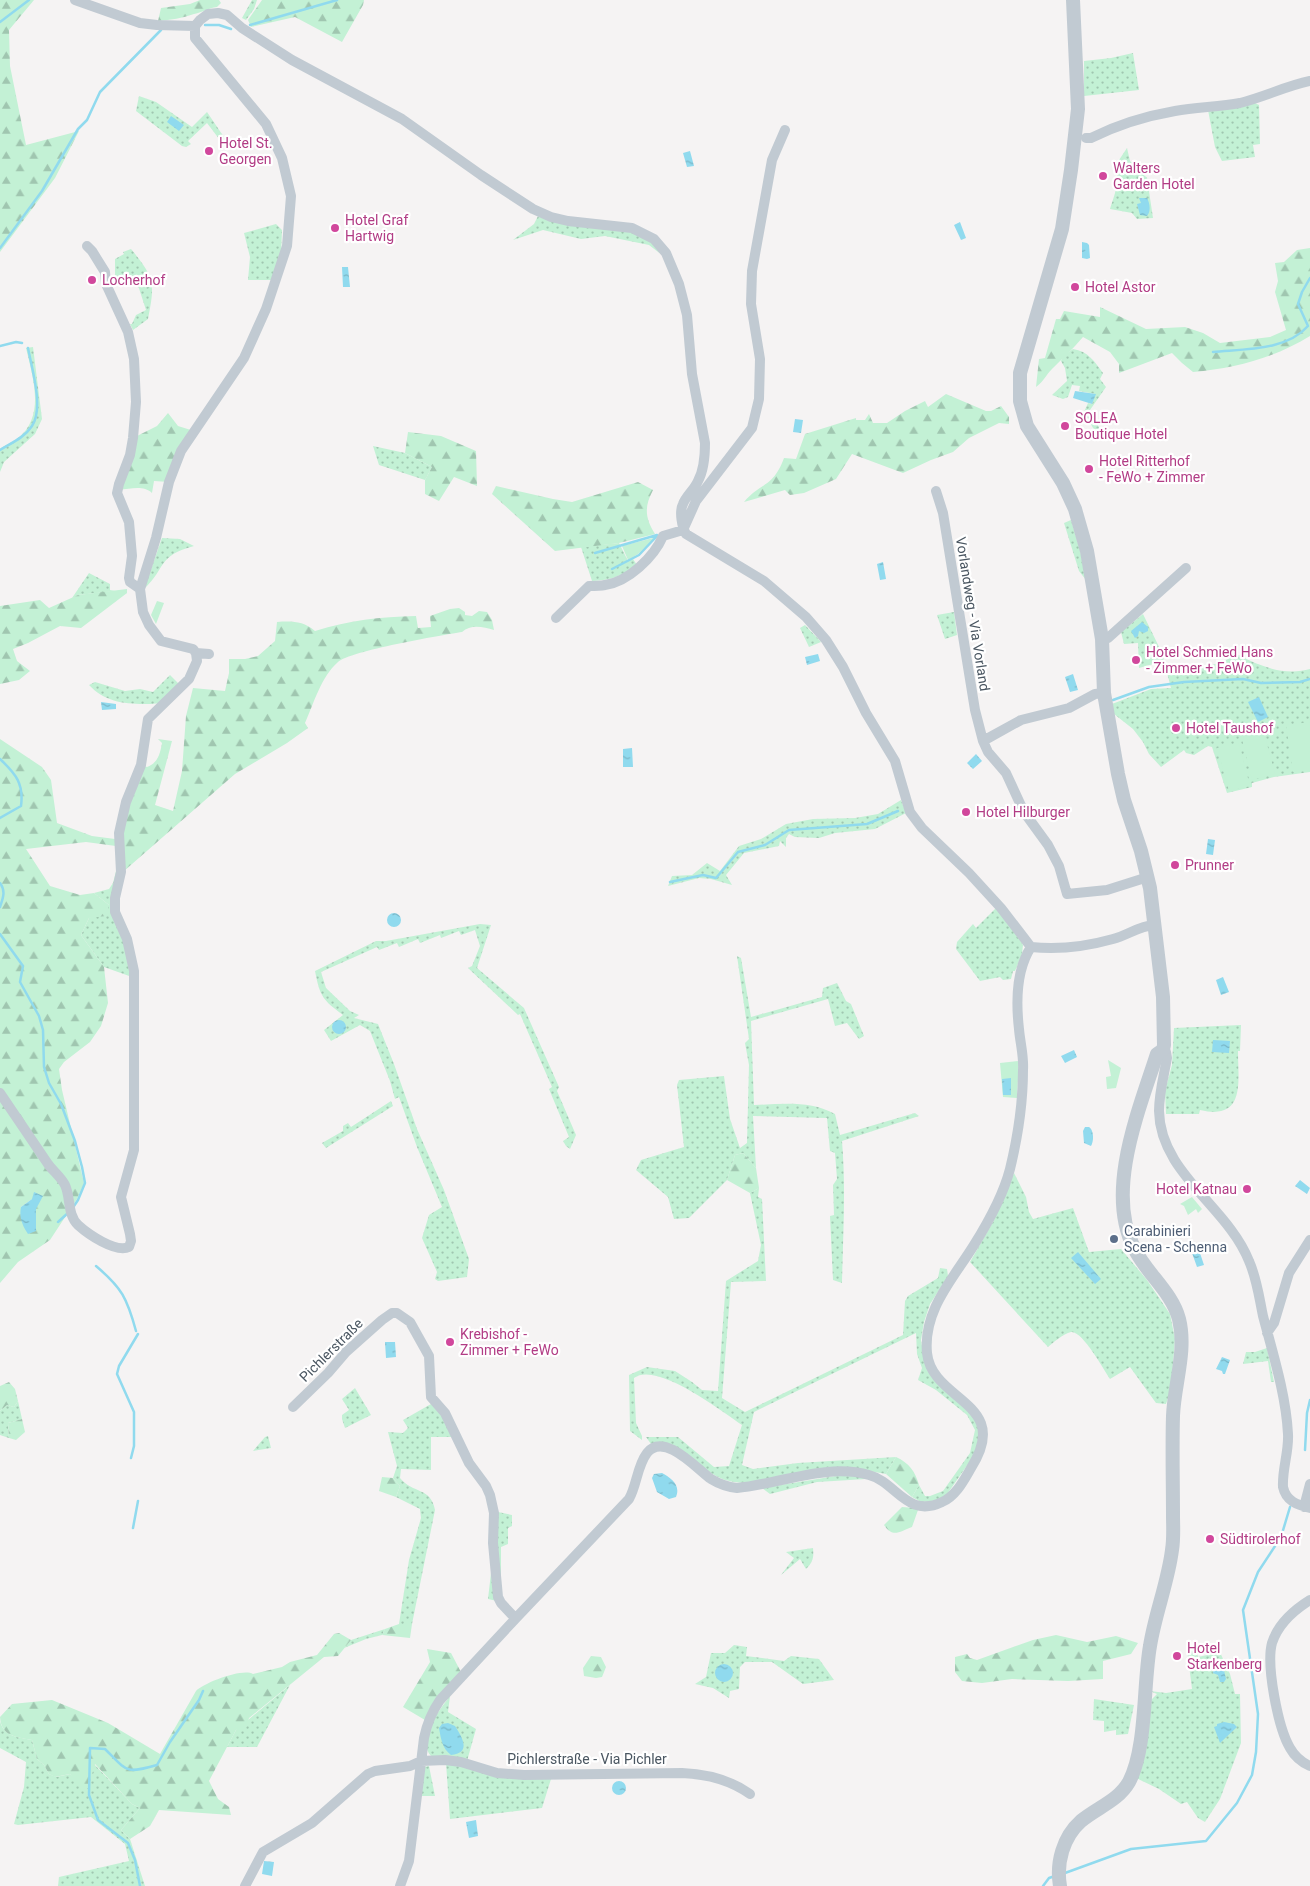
<svg xmlns="http://www.w3.org/2000/svg" width="1310" height="1886" viewBox="0 0 1310 1886" font-family="Roboto,sans-serif">
<style>
.grass{fill:url(#grass-dots)}
.forest{fill:url(#forest-firs);fill-rule:evenodd}
.park{fill:#c3f1d5}
.water{fill:url(#water-ripples)}
.lines{fill:none;stroke-linecap:round;stroke-linejoin:round}
.stream{stroke:#90daee;stroke-width:2.5}
.minor{stroke:#c1cad2;stroke-width:10}
.tertiary{stroke:#c1cad2;stroke-width:14}
.hotel-dot{fill:#d1479c;stroke:#fff;stroke-width:2}
.service-dot{fill:#5c6f8a;stroke:#fff;stroke-width:2}
.labels{text-anchor:middle;dominant-baseline:central;stroke-width:4.5;stroke-linejoin:round;paint-order:stroke}
.hotel-label{font-size:14px;fill:#b23c85;stroke:#fff;text-anchor:start}
.street-label{font-size:14px;fill:#4a5661;stroke:#fff}
.service-label{font-size:14px;fill:#4e5e75;stroke:#fff;text-anchor:start}
</style>
<defs>
<pattern id="grass-dots" width="8" height="8" patternUnits="userSpaceOnUse" patternTransform="scale(1.25)"><rect width="8" height="8" fill="#c3f1d5"/><path d="M2 2h.1M6 6h.1" fill="none" stroke="#a0c6b0" stroke-width="1.8" stroke-linecap="round"/></pattern>
<pattern id="forest-firs" width="22" height="20" patternUnits="userSpaceOnUse" patternTransform="scale(1.25)"><rect width="22" height="20" fill="#c3f1d5"/><path d="M5 1l3.5 6h-7zM16 11l3.5 6h-7z" fill="#a0c6b0"/></pattern>
<pattern id="water-ripples" width="26" height="14" patternUnits="userSpaceOnUse" patternTransform="scale(1.25)"><rect width="26" height="14" fill="#90daee"/><path d="M2 4q2-2 4 0t4 0M15 11q2-2 4 0t4 0" fill="none" stroke="#78b4c4"/></pattern>
</defs>
<rect width="100%" height="100%" fill="#f5f3f3"/>
<path class="grass" d="M252,0H257L254,9L246,20L242,18Z
M1133,53L1139,90L1084,96V61L1111,58Z
M139,96L156,102L192,127L207,112L230,146L226,148L207,123L188,141L191,144L186,147L182,146L136,111Z
M1255,103L1259,105L1260,144L1253,145L1255,157L1222,161L1215,147L1208,110Z
M1127,148L1130,161L1147,178L1153,218L1137,219L1132,213L1110,209C1114,196 1121,180 1115,166Z
M538,216L636,233L652,243L662,255L649,245L605,236L581,239L543,230L513,240L534,224Z
M276,224L282,230L281,256L273,280H248L250,257L244,233Z
M131,249C155,278 155,283 148,319L133,330L130,324H132L136,315L146,310L135,276L115,281V259L124,254L123,252Z
M33,347L42,419L35,434L4,462L0,472V449C5,445 12,443 17,439C46,417 33,378 26,348Z
M1073,349C1088,351 1095,362 1103,373L1100,379L1106,387L1090,410L1102,433L1097,435L1084,412L1088,403L1092,404L1095,394L1079,391L1080,386L1072,385L1068,397L1063,399L1052,395L1067,381L1065,368L1061,361L1063,356Z
M373,446L405,453L432,467L425,480L379,465Z
M1071,520L1080,550L1086,580L1079,571L1064,523Z
M162,538L180,539L194,546C157,556 167,567 144,589Z
M619,543L628,561L633,559L637,565C621,576 612,580 592,581L581,547Z
M89,573L110,584V590L115,591L78,595L72,598Z
M954,612L957,635L945,639L937,615Z
M1143,614L1163,655L1164,661L1139,668L1138,643L1124,644L1121,632Z
M805,625L821,642L809,647L800,628Z
M1239,655C1261,667 1286,676 1310,669V772L1274,777L1252,783V787L1227,793L1212,747L1208,746L1194,755L1186,753L1184,750L1161,767L1149,754L1143,742L1133,729L1114,714L1112,704L1151,689L1171,688L1165,665L1174,663C1192,678 1220,661 1239,655Z
M170,675L180,685C175,690 169,698 163,702C158,704 149,704 144,704C122,704 104,701 89,685L95,682L125,691L140,689L153,692Z
M901,800L906,813L875,829L835,833L819,838L795,837L789,834L786,838V847L780,841L779,846L744,853L726,875L732,885L711,879L699,878L668,886L672,876L692,875L707,863L720,871L739,846L761,839L786,824L813,819L855,818L878,814Z
M116,871V899L132,977L104,967L81,935L89,918L109,905L94,893L109,889L113,883Z
M999,905L1023,945L1022,954L1015,971H1013L1011,979L1003,980L1000,977L980,981L956,949L957,942L973,924L976,928Z
M480,924L491,925L477,968L524,1008L559,1087L557,1091L576,1135L570,1149L566,1146L563,1141L569,1137L549,1089L552,1087L520,1014L518,1015L468,968L472,966L480,946L475,930L461,935L459,931L441,938L440,935L420,943L418,939L399,947L397,943L379,950L377,947L321,972L326,988L350,1011L359,1015L354,1018L378,1024L394,1064L417,1129L444,1190L469,1259L467,1277L438,1281L435,1279L437,1272L422,1238L429,1215L442,1207L417,1147L399,1097L395,1099L390,1081L370,1031L360,1025L331,1041L324,1030L343,1015C323,1000 320,997 315,971L376,941H386Z
M737,956L741,958L751,1017L822,997L823,988L837,983L846,1001L851,1004L864,1036L859,1039L847,1023L835,1026L828,999L751,1021L754,1105C782,1104 810,1100 835,1114L840,1135L915,1113L919,1116L842,1141C846,1188 843,1235 842,1283L833,1280L830,1216L834,1215L833,1185L837,1179L835,1153L830,1151L827,1118L753,1116L756,1168L743,1153L735,1155L727,1180L689,1218L674,1219L668,1197L636,1170L641,1160L684,1147L677,1085L679,1080L724,1076L730,1119L740,1148L747,1143L749,1065L745,1043L749,1039Z
M1241,1025L1240,1051H1238C1238,1082 1246,1121 1200,1110L1199,1114H1166L1165,1091L1172,1065L1174,1028Z
M391,1101L393,1106L326,1148L322,1143L343,1131V1126L348,1123L351,1127Z
M1014,1173L1026,1197L1029,1212L1033,1219L1073,1208L1089,1252L1121,1249L1147,1280L1170,1314L1175,1339L1171,1389L1166,1404L1156,1403L1130,1367L1110,1379C1104,1370 1082,1330 1071,1332C1063,1334 1054,1342 1048,1347L970,1262L993,1222Z
M759,1188L758,1197L762,1199L766,1281L731,1282L722,1398L745,1412L903,1335L905,1301L908,1296L938,1278L940,1268L947,1269L949,1283L945,1281L930,1304L924,1322L921,1340L924,1359L971,1412L980,1431L977,1451L943,1500L921,1502L912,1497L919,1485L925,1496H930L943,1491L970,1453L975,1430L967,1415L936,1390L918,1380L922,1368L917,1354L916,1333L754,1412L742,1465L753,1469L798,1463L896,1457L886,1474L858,1469L750,1483C738,1483 727,1482 716,1476C694,1464 679,1437 651,1444L646,1437H678L714,1467L729,1466L742,1425C721,1411 657,1361 634,1378L636,1423L642,1436V1440L630,1431L629,1375L647,1367L675,1371L692,1382L702,1390L718,1391L726,1281L758,1261L761,1245L750,1193Z
M1267,1348L1274,1382H1271L1268,1361L1243,1364L1246,1352H1255Z
M355,1388L371,1415L345,1428L342,1419V1415L349,1410L342,1399Z
M18,1401L22,1419L8,1423L9,1438L0,1435V1411L7,1405L14,1407Z
M431,1404L444,1418L452,1437H431V1470L401,1469L400,1478C413,1494 431,1487 435,1510L412,1624H399L409,1560L421,1518L420,1509L396,1497L400,1486L393,1478L397,1466L388,1432L403,1433L408,1428L403,1420Z
M268,1436L271,1448L253,1451L265,1437Z
M842,1475L861,1477L866,1479L817,1482L770,1494L762,1488Z
M498,1512L512,1515V1526L508,1528V1544L501,1547V1595L497,1601L488,1599Z
M813,1548C814,1557 813,1562 806,1569L800,1559L781,1575L794,1558L786,1552Z
M385,1629L382,1635L366,1639L344,1648L351,1640Z
M734,1645L747,1647L746,1656L784,1661L791,1656L819,1659L834,1680L803,1684L772,1662H745L740,1667L739,1689L730,1691L729,1698L713,1688L695,1684L706,1677L711,1653H725Z
M1196,1648L1198,1657L1212,1654L1211,1648H1218L1230,1674L1235,1694H1240L1241,1743L1220,1799L1205,1822L1198,1818L1187,1802L1181,1804L1159,1789L1136,1778L1151,1700L1157,1694L1150,1691L1166,1693L1192,1689L1187,1649Z
M290,1685L257,1747H227L236,1730Z
M450,1696L448,1712L476,1729L467,1761L496,1770L551,1779L542,1808L450,1819L446,1763C441,1761 435,1759 431,1756C416,1740 440,1709 450,1696Z
M1094,1699L1134,1705L1128,1734L1116,1735V1730L1104,1732V1721L1093,1720Z
M0,1721C4,1737 18,1737 32,1740L37,1759L44,1765L49,1774L56,1777L70,1774L88,1788L94,1764L132,1804L140,1808L121,1830L130,1839L145,1886H58L59,1877L129,1861L125,1844L91,1817L18,1825L14,1824L24,1787L26,1762L0,1748Z
M429,1766L435,1796H421L424,1767Z"/>
<path class="forest" d="M0,0H34L9,30L10,66L26,145L79,131L55,178L0,252Z
M200,0H219L221,3L217,7C208,8 203,12 194,14C182,18 171,20 158,21L161,8L190,4Z
M262,0H364L363,5L342,42L295,17L251,27L248,20Z
M1310,248V336C1274,358 1236,368 1193,372L1182,363L1172,353L1119,373V364L1110,352L1083,337C1073,349 1063,358 1052,369C1045,376 1045,380 1036,387L1039,359L1045,358L1056,319H1060L1064,311L1100,317V307L1146,329L1185,327L1203,333L1220,343L1270,337L1286,330L1275,292L1278,281L1275,263L1284,262L1297,250Z
M946,394L986,411H991L1001,406L1009,417V424L999,423L969,438L953,452L931,460L903,473L852,454L836,479L804,493L790,495L785,490L744,502C761,482 773,488 784,458L796,459L805,434L856,418V420H865L869,414L873,423H887L905,411L925,401L928,407Z
M168,413L178,426L194,431L169,482L154,481L152,493C143,485 131,489 119,490L133,438L157,426Z
M408,432L441,436L476,451L477,486L454,477L439,501L425,494V480L432,467L405,453Z
M638,482L653,490C644,507 645,518 655,534L619,543L555,551L492,494L496,486L553,499L572,502Z
M127,589V593L81,628L60,626L28,643L13,649L17,661L30,671L19,680L0,684V606L40,600L49,608L78,595Z
M459,608L465,612V615L472,616L479,611L487,612L492,620L494,630C483,627 471,624 462,632C442,635 350,651 338,662C321,677 314,703 305,723L308,728L287,743L235,774L124,871L122,844L127,804L141,765L147,767C158,763 160,754 162,743L158,739L172,741L155,805L173,811L182,771L186,716L193,688L225,691L229,673V659H245L258,656L275,641L277,622C292,621 303,621 315,631C350,620 379,617 416,616L418,628L431,627L430,616L450,609Z
M0,739L42,767L51,780L57,823L92,836L115,839L116,846L86,842L26,849L50,886L80,895L94,893L109,905L106,916L89,918L81,935L104,967L108,1003L101,1026L90,1042L64,1062L59,1069L62,1090L84,1183L77,1199L50,1240L18,1262L0,1283ZM32,1199L36,1209V1231L21,1207Z
M743,1153L756,1168L759,1188L750,1193L727,1180L735,1155Z
M9,1382L15,1389L18,1401L14,1407L7,1405L0,1411V1386Z
M22,1419L25,1432L16,1440L9,1438L8,1423Z
M896,1457C909,1463 915,1471 919,1485L912,1497L886,1474Z
M382,1477L393,1478L400,1486L396,1497L379,1491Z
M902,1507L915,1508L918,1510L912,1527C899,1532 893,1538 884,1525Z
M399,1624H412L410,1638L382,1635L385,1629Z
M339,1633L351,1640L338,1656L324,1657L249,1718L246,1728L236,1730L209,1781L218,1799L229,1807L231,1815L159,1810L150,1826L130,1839L121,1830L140,1808L132,1804L95,1764L88,1788L84,1791L70,1774L55,1777L49,1774L44,1765L37,1759L32,1740C17,1737 1,1737 0,1717L12,1704L52,1700L108,1723L160,1754L196,1691C204,1683 242,1668 253,1674L282,1667L290,1662L317,1655L334,1634Z
M1056,1635L1087,1642L1116,1636L1138,1643L1131,1654L1103,1661V1679L1068,1681L1012,1679L982,1683L962,1681L955,1672V1657L967,1654L970,1658L977,1660L1033,1640Z
M427,1649L451,1653L462,1674L425,1720L403,1707L430,1662Z
M591,1656L601,1657L606,1667L602,1677L596,1678L584,1676L583,1668Z"/>
<path class="park" d="M653,538L654,539L638,554L628,560L622,546Z
M157,601L164,603L156,624L151,615Z
M1310,722V770L1293,772L1286,725Z
M1263,729L1275,774L1252,780L1241,735Z
M1239,743L1250,786L1229,791L1217,748Z
M1108,1060L1121,1068L1116,1088L1107,1089L1106,1077L1111,1076Z
M1019,1061L1017,1098L1003,1097L1000,1063Z
M1192,1197L1202,1209L1198,1213L1196,1209L1188,1215L1184,1206L1180,1204Z"/>
<path class="water" d="M171,116L184,125L179,131L167,122Z
M690,151L694,166L687,167L683,153Z
M1139,198H1147C1150,203 1151,212 1147,216L1140,215L1137,204L1141,203Z
M960,222L966,238L961,240L954,225Z
M1082,242L1087,243L1089,245L1090,258L1087,259L1082,258Z
M342,267H348L350,287H343Z
M1075,391L1096,394L1092,404L1073,398Z
M795,419L803,420L801,433L793,432Z
M883,562L886,579L880,580L877,564Z
M1142,622L1148,627V631L1144,633L1139,631L1138,636L1135,638L1131,631Z
M818,654L820,661L807,665L805,657Z
M1073,674L1078,690L1070,692L1065,677Z
M1259,697L1268,717L1258,722L1248,702Z
M101,702L116,704V709L102,710Z
M632,748L633,767H623V749Z
M976,754L982,761L973,769L967,763Z
M1208,839L1215,840L1213,855L1206,854Z
M387 920a7 7 0 1 1 14 0a7 7 0 1 1-14 0Z
M1223,977L1229,992L1221,995L1216,980Z
M332 1027a7 7 0 1 1 14 0a7 7 0 1 1-14 0Z
M1213,1040L1230,1041L1229,1053L1212,1052Z
M1074,1050L1077,1057L1065,1063L1061,1056Z
M1011,1078V1095H1003L1002,1079Z
M1085,1127H1089C1094,1130 1094,1141 1091,1146L1084,1143L1083,1131Z
M1300,1180L1310,1188L1307,1194L1295,1186Z
M34,1192L43,1196L36,1209V1231L28,1234C22,1225 19,1217 21,1207L32,1199Z
M1199,1250L1204,1265L1197,1267L1192,1253Z
M1078,1252L1101,1279L1095,1284L1071,1258Z
M385,1342H395L396,1357L386,1358Z
M1222,1357L1230,1360L1225,1374H1223L1222,1371L1216,1369Z
M662,1473C671,1478 681,1485 676,1497L669,1499L657,1492L652,1478L654,1474Z
M1217,1661L1222,1662L1226,1679L1224,1682H1220L1218,1675L1213,1673L1214,1663Z
M715 1673a9 9 0 1 1 18 0a9 9 0 1 1-18 0Z
M1224,1722L1234,1724L1237,1727L1220,1743L1214,1727L1217,1726V1724Z
M448,1723L455,1726C462,1737 472,1753 451,1755C442,1748 441,1739 439,1728L442,1724Z
M612 1788a7 7 0 1 1 14 0a7 7 0 1 1-14 0Z
M476,1820L478,1836L469,1838L466,1822Z
M264,1861L274,1862L272,1876L262,1874Z"/>
<g class="lines">
<path class="stream" d="M0,22L29,0
M205,25H219L231,29
M250,25L337,0
M0,248L42,191L78,129L87,120L100,92L161,30
M0,346L16,342L22,343
M1213,352C1244,349 1286,351 1308,326L1298,304L1302,292L1310,278
M0,450C11,443 24,438 32,426C44,408 32,369 28,348
M595,553L657,535
M612,569L639,555L657,536
M1113,700L1149,687L1184,682L1243,679L1261,683L1300,682L1310,679
M0,759C16,774 24,784 21,806L0,818
M670,882L703,875L716,878L738,852L765,845L789,830L867,824L898,811
M0,883C6,891 3,898 0,907
M0,934L23,966L20,982L39,1016L43,1030L44,1067L49,1083L61,1104L75,1141L82,1167L85,1183L78,1200L74,1206
M58,1222L68,1213
M96,1266C122,1288 127,1298 136,1331
M1305,1450L1307,1413L1310,1400
M131,1458L134,1446V1412L117,1374L119,1366L138,1334
M133,1528L138,1501
M1065,1873L1131,1849L1206,1841L1237,1803L1252,1775L1256,1752L1258,1714L1243,1610L1258,1572L1281,1537L1290,1507
M140,1886L135,1860L128,1843L98,1820L89,1795L90,1748L105,1749C128,1772 125,1774 157,1765L170,1742L199,1700L203,1691
M1043,1886L1049,1878L1055,1876"/>
<path class="minor" d="M75,0L140,23L157,25L195,26
M1086,138H1091C1117,125 1146,116 1175,111C1197,107 1219,107 1240,103C1264,97 1286,86 1310,81
M87,246L92,251L105,272L106,284L128,332L134,359L136,402L133,438L130,455L119,484L117,493L129,522L132,556L129,578L130,582L140,589
M936,491L943,513L975,710L983,741
M556,618L589,586C594,586 600,586 605,585C628,582 654,557 663,536L683,530L696,501L752,428L759,399L760,359L751,304L752,271L772,160L785,130
M1102,639L1108,638L1186,568
M209,654L196,653L193,649L161,641L149,625L143,612L140,589L156,538L169,482L181,451L244,358L266,309L287,246L291,196L282,158L266,124L195,38V26L200,20L208,14L218,13L227,15L242,28L292,60L402,119L481,175L533,209L551,217L568,221L632,228L654,239L666,253L679,284L687,315L692,374L705,443C705,456 704,470 698,481C694,490 686,496 683,504C679,512 682,527 686,534L764,581L806,617L826,640L843,667L866,713L895,761L910,812L922,828L969,873L1001,908L1031,947
M1104,693L1095,694L1069,708L1021,720L983,741L988,752L1006,773L1024,812L1048,845L1059,866L1067,894L1107,890L1148,877
M1031,947C1058,950 1088,946 1113,939C1128,935 1139,926 1154,925
M1163,1050L1166,1052L1167,1058C1164,1075 1159,1093 1159,1111C1160,1173 1228,1207 1249,1261C1257,1279 1259,1297 1263,1316C1273,1354 1286,1395 1288,1434C1289,1452 1282,1469 1283,1487C1286,1501 1297,1505 1310,1508
M0,1093C16,1117 32,1140 48,1164C53,1171 61,1177 65,1185C71,1198 67,1214 78,1225C88,1234 115,1253 129,1247L131,1241L130,1234L121,1197L134,1150V971L127,939L115,912V898L121,872L119,833L126,802L141,765L148,719L189,679L197,661L196,653
M1267,1333L1274,1323L1289,1273L1310,1240
M293,1407L328,1373L346,1352L382,1320L392,1313H397L410,1322L429,1356L431,1397L445,1413L469,1463L486,1486L490,1495L494,1513L493,1543L498,1597L501,1603L515,1618
M1304,1507L1310,1484
M1310,1600C1294,1610 1278,1624 1272,1643C1266,1665 1278,1728 1290,1748C1295,1757 1301,1762 1310,1766
M245,1886L263,1852L312,1823L368,1774L375,1771L410,1766L421,1761L445,1760L461,1762L497,1773L524,1775L682,1773C706,1774 729,1779 750,1794
M400,1886L409,1861L424,1738C427,1723 431,1713 440,1700L517,1617L629,1499C637,1485 637,1466 647,1453C664,1431 698,1470 711,1479C719,1484 728,1487 737,1488C779,1484 827,1463 869,1475C896,1482 907,1519 942,1502C956,1496 964,1480 971,1468C1013,1402 932,1402 927,1353C923,1310 953,1279 974,1245C989,1221 1003,1196 1010,1169C1018,1136 1023,1104 1023,1070C1024,1056 1020,1042 1019,1029C1016,1003 1016,970 1031,947"/>
<path class="tertiary" d="M1060,1886C1056,1863 1063,1837 1081,1821C1098,1807 1118,1801 1129,1782C1147,1748 1143,1685 1150,1646C1155,1614 1168,1582 1172,1550C1174,1538 1173,1526 1173,1515C1173,1482 1172,1449 1173,1416C1174,1385 1187,1351 1179,1319C1172,1292 1146,1273 1134,1248C1105,1191 1139,1110 1157,1054L1163,1050L1164,1045L1163,997L1150,888L1141,851L1124,800L1118,774L1104,693L1102,639L1087,551L1075,509L1063,483L1027,426L1020,401V373L1062,229L1071,170L1078,109L1073,0"/>
</g>
<g class="hotel-dot">
<circle cx="209" cy="151" r="5"/>
<circle cx="1103" cy="176" r="5"/>
<circle cx="335" cy="228" r="5"/>
<circle cx="92" cy="280" r="5"/>
<circle cx="1075" cy="287" r="5"/>
<circle cx="1065" cy="426" r="5"/>
<circle cx="1089" cy="469" r="5"/>
<circle cx="1136" cy="660" r="5"/>
<circle cx="1176" cy="728" r="5"/>
<circle cx="966" cy="812" r="5"/>
<circle cx="1175" cy="865" r="5"/>
<circle cx="1247" cy="1189" r="5"/>
<circle cx="450" cy="1342" r="5"/>
<circle cx="1210" cy="1539" r="5"/>
<circle cx="1177" cy="1656" r="5"/>
</g>
<circle class="service-dot" cx="1114" cy="1239" r="5"/>
<g class="labels">
<g class="hotel-label">
<text x="219" y="143">Hotel St.<tspan x="219" dy="16">Georgen</tspan></text>
<text x="1113" y="168">Walters<tspan x="1113" dy="16">Garden Hotel</tspan></text>
<text x="345" y="220">Hotel Graf<tspan x="345" dy="16">Hartwig</tspan></text>
<text x="102" y="280">Locherhof</text>
<text x="1085" y="287">Hotel Astor</text>
<text x="1075" y="418">SOLEA<tspan x="1075" dy="16">Boutique Hotel</tspan></text>
<text x="1099" y="461">Hotel Ritterhof<tspan x="1099" dy="16">- FeWo + Zimmer</tspan></text>
<text x="1146" y="652">Hotel Schmied Hans<tspan x="1146" dy="16">- Zimmer + FeWo</tspan></text>
<text x="1186" y="728">Hotel Taushof</text>
<text x="976" y="812">Hotel Hilburger</text>
<text x="1185" y="865">Prunner</text>
<text x="1237" y="1189" text-anchor="end">Hotel Katnau</text>
<text x="460" y="1334">Krebishof -<tspan x="460" dy="16">Zimmer + FeWo</tspan></text>
<text x="1220" y="1539">Südtirolerhof</text>
<text x="1187" y="1648">Hotel<tspan x="1187" dy="16">Starkenberg</tspan></text>
</g>
<g class="street-label">
<text transform="translate(973 614) rotate(81)">Vorlandweg - Via Vorland</text>
<text transform="translate(331 1350) rotate(-45)">Pichlerstraße</text>
<text x="587" y="1759">Pichlerstraße - Via Pichler</text>
</g>
<g class="service-label">
<text x="1124" y="1231">Carabinieri<tspan x="1124" dy="16">Scena - Schenna</tspan></text>
</g>
</g>
</svg>
